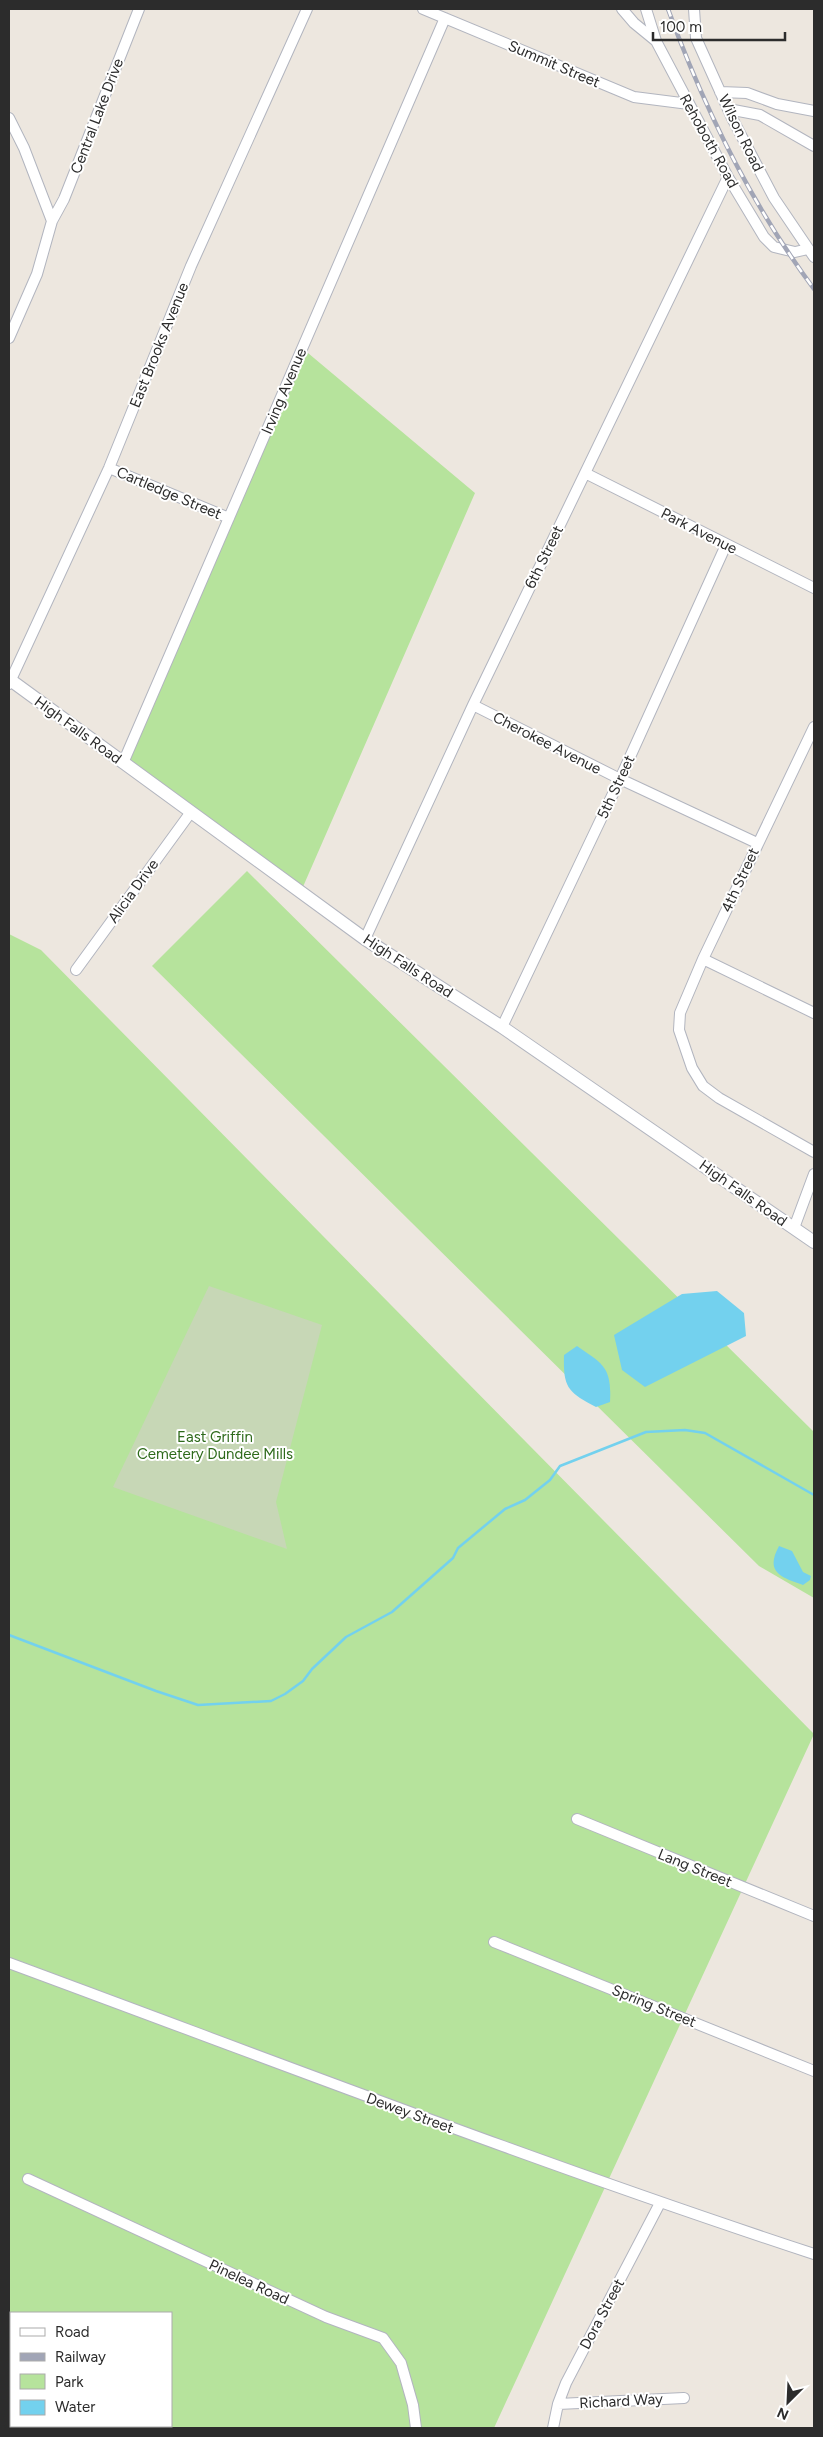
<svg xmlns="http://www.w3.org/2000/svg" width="823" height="2437" viewBox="0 0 823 2437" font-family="Figtree,sans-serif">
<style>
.green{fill:#b6e39c;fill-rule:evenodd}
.cemetery{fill:#c7d7b6}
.water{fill:#73d1ee}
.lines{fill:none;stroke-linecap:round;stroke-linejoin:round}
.stream{stroke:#73d1ee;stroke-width:2.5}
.minor-casing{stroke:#b2b5bf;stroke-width:12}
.tertiary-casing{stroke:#b2b5bf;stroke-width:14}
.minor{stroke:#fff;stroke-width:10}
.tertiary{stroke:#fff;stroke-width:12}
.rail-casing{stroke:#a1a5b6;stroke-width:4.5}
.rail{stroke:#fff;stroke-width:2.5;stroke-dasharray:8;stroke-linecap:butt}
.labels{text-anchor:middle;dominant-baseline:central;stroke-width:4;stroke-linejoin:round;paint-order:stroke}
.street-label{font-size:15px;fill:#2c2c2c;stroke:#fff}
.park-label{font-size:15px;fill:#2e6a1b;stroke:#fff}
</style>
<rect width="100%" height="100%" fill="#ede7df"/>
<path class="green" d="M302,348L475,493L302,889L125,761Z
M247,871L814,1432V1598L759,1566L152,966Z
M9,934L41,950L814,1734L494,2428H9ZM11,2313H171V2426H11Z"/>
<path class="cemetery" d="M209,1286L322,1325L276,1502L287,1549L113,1487Z"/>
<path class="water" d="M717,1291L744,1313L746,1336L645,1387L622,1370L614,1335L682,1294Z
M577,1346C603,1364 612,1367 610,1402L596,1407C568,1392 563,1388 564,1355Z
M779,1546L792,1551L803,1572L811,1576L810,1580L803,1585C780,1577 765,1572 779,1546Z"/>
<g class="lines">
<path class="stream" d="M9,1635L156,1691L198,1705L271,1701L285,1694L303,1681L312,1669L346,1637L392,1612L453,1558L458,1548L505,1509L525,1500L550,1480L560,1466L646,1432L685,1430L705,1433L814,1495"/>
<g class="minor-casing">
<path id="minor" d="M423,9L634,97L689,104
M622,9L634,23L656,41L728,177L764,237L774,247L795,252L808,249
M646,9L656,41
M694,9L696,38L732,118L774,198L814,257
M720,92L747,93L777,104L814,111
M728,109L760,115L814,146
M9,118L24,148L52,221L37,274L9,338
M52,221L64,199L139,9
M109,468L229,518
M585,473L814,588
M9,684L109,468L191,266L307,9
M473,705L620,779L757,843
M814,727L703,959L680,1013L679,1030L692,1068L703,1086L719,1098L814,1152
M123,763L445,18
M365,939L473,705L728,177
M703,959L814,1013
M76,970L191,812
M502,1027L620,779L726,545
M794,1228L814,1174
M577,1819L814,1916
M494,1942L814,2071
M9,1963C277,2062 543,2165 814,2254
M28,2179L326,2317L383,2338L401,2363L413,2405L416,2428
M558,2404L684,2398
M553,2428L558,2404L566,2383L660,2203"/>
</g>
<g class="tertiary-casing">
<path id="tertiary" d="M9,679L365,939L502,1027L814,1242"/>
</g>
<use href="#minor" class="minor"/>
<use href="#tertiary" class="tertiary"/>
<g class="rail-casing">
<path id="rail" d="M668,9C704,108 751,204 814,289"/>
</g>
<use href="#rail" class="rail"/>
</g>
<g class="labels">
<g class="street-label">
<text transform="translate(554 64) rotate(23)">Summit Street</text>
<text transform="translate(97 116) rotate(-69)">Central Lake Drive</text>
<text transform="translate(741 133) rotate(64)">Wilson Road</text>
<text transform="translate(709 141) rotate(61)">Rehoboth Road</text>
<text transform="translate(159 345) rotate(-68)">East Brooks Avenue</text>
<text transform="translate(284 391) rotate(-67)">Irving Avenue</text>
<text transform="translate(169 493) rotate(23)">Cartledge Street</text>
<text transform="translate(699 531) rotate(27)">Park Avenue</text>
<text transform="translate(544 557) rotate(-64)">6th Street</text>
<text transform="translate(78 730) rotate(36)">High Falls Road</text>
<text transform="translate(547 743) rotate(27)">Cherokee Avenue</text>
<text transform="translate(616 787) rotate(-65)">5th Street</text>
<text transform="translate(740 880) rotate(-65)">4th Street</text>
<text transform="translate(133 891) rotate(-54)">Alicia Drive</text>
<text transform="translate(408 966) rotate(33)">High Falls Road</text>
<text transform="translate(743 1193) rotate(35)">High Falls Road</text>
<text transform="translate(695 1868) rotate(22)">Lang Street</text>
<text transform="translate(654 2006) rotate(22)">Spring Street</text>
<text transform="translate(410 2113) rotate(20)">Dewey Street</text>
<text transform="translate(249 2282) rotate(25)">Pinelea Road</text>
<text transform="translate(602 2314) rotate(-62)">Dora Street</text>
<text transform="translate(621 2401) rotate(-3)">Richard Way</text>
</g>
<g class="park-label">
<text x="215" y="1437">East Griffin<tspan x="215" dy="17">Cemetery Dundee Mills</tspan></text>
</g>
</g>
<rect width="823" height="2437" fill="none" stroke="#2c2c2c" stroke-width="20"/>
<rect x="10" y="2312" width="162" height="115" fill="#ffffff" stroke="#ababab"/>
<rect x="20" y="2328" width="25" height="8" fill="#ffffff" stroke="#ababab"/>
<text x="55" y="2337" font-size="15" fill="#2c2c2c">Road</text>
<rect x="20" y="2353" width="25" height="8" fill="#a1a5b6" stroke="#ababab"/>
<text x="55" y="2362" font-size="15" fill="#2c2c2c">Railway</text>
<rect x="20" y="2374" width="25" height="15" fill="#b6e39c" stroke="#ababab"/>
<text x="55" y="2387" font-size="15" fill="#2c2c2c">Park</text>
<rect x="20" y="2400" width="25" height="15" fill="#73d1ee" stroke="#ababab"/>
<text x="55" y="2412" font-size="15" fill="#2c2c2c">Water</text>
<g transform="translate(788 2402) rotate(204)" stroke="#ffffff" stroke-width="4" paint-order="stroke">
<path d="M0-4L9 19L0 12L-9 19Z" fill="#2c2c2c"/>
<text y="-8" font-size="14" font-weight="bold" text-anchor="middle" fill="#2c2c2c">N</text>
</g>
<path d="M653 32v8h132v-8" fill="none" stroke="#2c2c2c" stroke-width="2.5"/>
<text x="660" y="32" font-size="15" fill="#2c2c2c" stroke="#ffffff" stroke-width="4" paint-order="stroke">100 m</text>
</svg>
